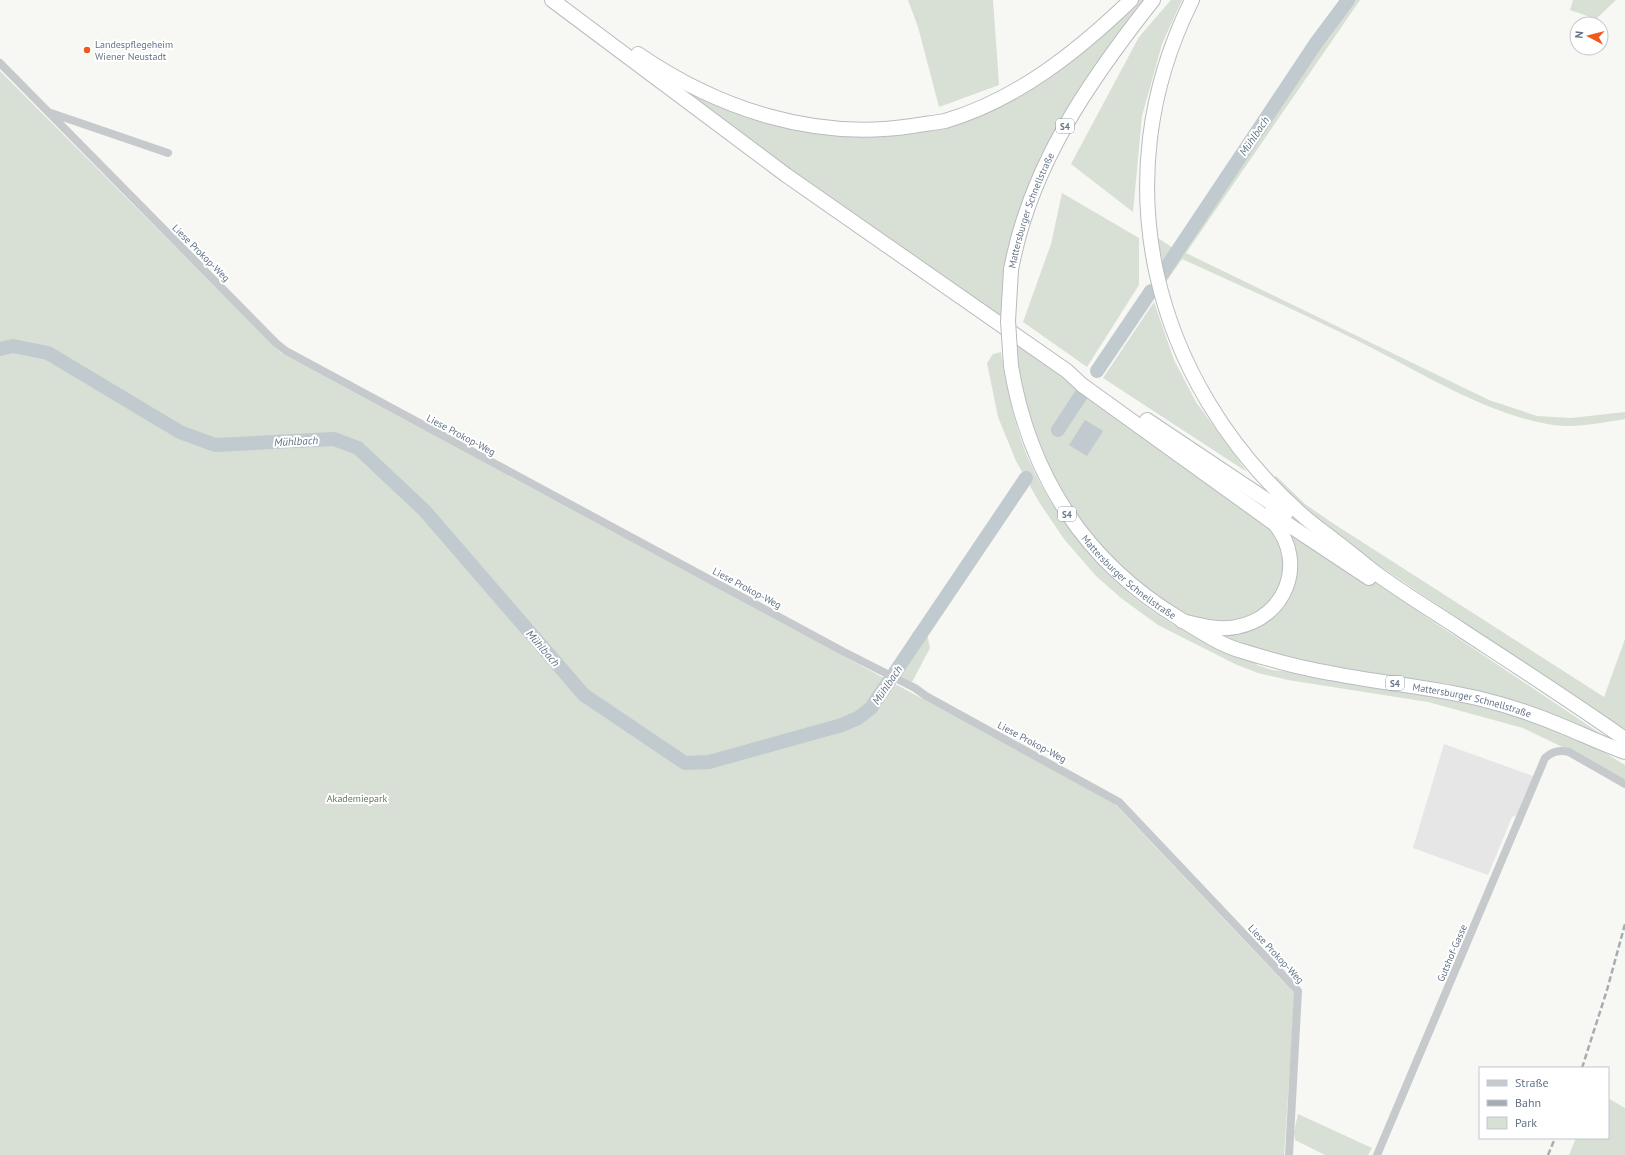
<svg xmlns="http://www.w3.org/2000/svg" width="1625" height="1155" viewBox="0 0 1625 1155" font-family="'PT Sans',sans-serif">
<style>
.built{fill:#e5e6e5}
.green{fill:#d8dfd4}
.water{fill:#c0cacf}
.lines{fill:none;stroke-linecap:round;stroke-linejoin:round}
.river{stroke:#c0cacf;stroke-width:14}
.highway-casing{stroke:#b8bcbf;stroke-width:16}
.street{stroke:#c6cacd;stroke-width:8}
.highway{stroke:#fff;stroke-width:14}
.rail{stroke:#a6acb2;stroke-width:2.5;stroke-dasharray:6 3;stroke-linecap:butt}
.highway-bridge-casing{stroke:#b8bcbf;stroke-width:16;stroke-linecap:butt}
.highway-bridge{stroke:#fff;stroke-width:14}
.poi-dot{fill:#ee5b1d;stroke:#fff;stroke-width:1.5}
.labels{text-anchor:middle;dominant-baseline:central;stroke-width:4;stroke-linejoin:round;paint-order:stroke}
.shield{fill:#fff;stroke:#929eab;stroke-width:1}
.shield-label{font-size:9px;font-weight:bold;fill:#647587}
.poi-label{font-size:10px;fill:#647587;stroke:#fff;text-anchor:start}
.street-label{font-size:10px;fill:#647587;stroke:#fff}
.park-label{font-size:10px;fill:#63785f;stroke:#fff}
.water-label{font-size:11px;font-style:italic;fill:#607783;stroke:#fff}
</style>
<rect width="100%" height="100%" fill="#f7f7f4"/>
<path class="built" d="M1444,744L1533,776L1517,815L1512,817L1488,875L1413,848Z"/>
<path class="green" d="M908,0H993L999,85L939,107L918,27Z
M1131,0H1153L1070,116L1004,269L1001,326L677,94L683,82L816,127L944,121L1034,80Z
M1171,0H1182L1162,44L1142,116L1133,212L1071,164L1139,37Z
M1342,0H1360L1186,253L1489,400L1537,416L1571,418L1625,412V419C1600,423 1572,429 1547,424C1483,412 1424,374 1366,345C1306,315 1244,287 1182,259L1166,282L1158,238L1173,248Z
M1573,0H1616L1596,19L1570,10Z
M0,71L281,353L1112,801L1295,994L1284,1155H0Z
M1062,193L1139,238V285L1087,367L1023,322L1051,244Z
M1154,302L1174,360L1196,402L1247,472L1103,378Z
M1015,336L1128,417L1625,750L1523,711L1240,651L1122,577L1038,462L1018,365Z
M1001,352C1007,388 1014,425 1028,458C1059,528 1113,592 1181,629C1204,642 1229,651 1254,660L1257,665L1272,670L1299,673L1480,704L1548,725L1597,748L1625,765V780L1585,758L1523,728L1428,702L1288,680L1258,673L1235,664L1158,625L1121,598L1096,576L1064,539L1039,502L1016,461L998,417L987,363L993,354Z
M1276,476L1305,504L1334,524L1604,697L1625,639V731L1328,531L1272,480Z
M922,630L927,633L930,648L912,682L890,671L914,631Z
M1608,1098L1625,1108V1155H1569L1576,1138H1608Z
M1298,1114L1372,1148L1368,1155H1325L1295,1140L1294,1132Z"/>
<path class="water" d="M1085,420L1103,431L1087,456L1069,445Z"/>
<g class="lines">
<path class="river" d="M1162,274L1316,43L1348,0
M0,349L13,346L48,353L180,432L215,445L334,439L358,448L424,510L584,695L685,763L709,762L842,725L858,718L871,708L1026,478
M1097,371L1151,291
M1058,430L1081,395"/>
<g class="highway-casing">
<g id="highway">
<path d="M552,0L786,175L1067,371L1082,385L1275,524C1307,563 1286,618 1236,627C1219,631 1199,625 1182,621"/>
<path d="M1192,0C1102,180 1152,380 1300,513C1312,524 1325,533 1338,543C1354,555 1370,570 1387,581C1411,598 1436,613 1460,629C1515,665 1571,701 1625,739"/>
<path d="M638,54C718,109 815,141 912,126C923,124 934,123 945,121C1017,100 1078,51 1131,0"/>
<path id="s1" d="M1011,270C1030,166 1089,81 1153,0"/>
<path id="s2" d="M1011,366C1029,475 1085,562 1180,619C1200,631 1220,645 1242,651C1271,660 1300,668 1330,673C1380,683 1431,687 1481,699C1510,706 1539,716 1567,728C1586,736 1605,745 1625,752"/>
<path d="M1147,420L1286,513"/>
<path d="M1271,513L1369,578"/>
</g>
</g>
<path class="street" d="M0,63L276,343L286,351L844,652L915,688L926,696L1119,802L1298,991L1289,1155
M51,113L168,153
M1377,1155L1545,758C1553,751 1559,750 1569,752L1625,784"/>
<use href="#highway" class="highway"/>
<path class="rail" d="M1582,1068L1607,990L1625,924
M1548,1155L1555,1138"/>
<g class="highway-bridge-casing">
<path id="highway-bridge" d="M1011,366L1008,321L1011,270"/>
</g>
<use href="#highway-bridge" class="highway-bridge"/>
</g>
<circle class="poi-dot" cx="87" cy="50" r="4"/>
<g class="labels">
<g class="shield">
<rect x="1056" y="119" width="18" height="14" rx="3"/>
<rect x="1058" y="507" width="18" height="14" rx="3"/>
<rect x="1386" y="676" width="18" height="14" rx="3"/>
</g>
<g class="shield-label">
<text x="1065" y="126">S4</text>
<text x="1067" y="514">S4</text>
<text x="1395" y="683">S4</text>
</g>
<g class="poi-label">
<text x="95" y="44">Landespflegeheim<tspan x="95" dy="12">Wiener Neustadt</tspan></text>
</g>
<g class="street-label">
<text stroke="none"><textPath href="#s1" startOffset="63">Mattersburger Schnellstraße</textPath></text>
<text transform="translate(201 253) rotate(45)">Liese Prokop-Weg</text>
<text transform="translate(461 435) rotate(28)">Liese Prokop-Weg</text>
<text stroke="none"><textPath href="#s2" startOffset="248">Mattersburger Schnellstraße</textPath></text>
<text transform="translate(747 588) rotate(28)">Liese Prokop-Weg</text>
<text stroke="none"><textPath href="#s2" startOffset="620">Mattersburger Schnellstraße</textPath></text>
<text transform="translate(1032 742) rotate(28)">Liese Prokop-Weg</text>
<text transform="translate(1452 953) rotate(-67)">Gutshof-Gasse</text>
<text transform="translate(1276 954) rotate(47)">Liese Prokop-Weg</text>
</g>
<g class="park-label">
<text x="357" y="798">Akademiepark</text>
</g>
<g class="water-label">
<text transform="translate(1254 136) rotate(-56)">Mühlbach</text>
<text transform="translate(296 441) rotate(-3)">Mühlbach</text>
<text transform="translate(543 648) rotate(49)">Mühlbach</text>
<text transform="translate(887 685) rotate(-56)">Mühlbach</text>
</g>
</g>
<rect x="1479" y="1067" width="130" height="72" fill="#ffffff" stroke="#c1c8cf"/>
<rect x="1487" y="1080" width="20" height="6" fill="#c6cacd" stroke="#c1c8cf"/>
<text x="1515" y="1087" font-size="12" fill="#647587">Straße</text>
<rect x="1487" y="1100" width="20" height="6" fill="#a6acb2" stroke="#c1c8cf"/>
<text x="1515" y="1107" font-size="12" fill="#647587">Bahn</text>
<rect x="1487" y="1117" width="20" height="12" fill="#d8dfd4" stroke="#c1c8cf"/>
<text x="1515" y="1127" font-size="12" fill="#647587">Park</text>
<g transform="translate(1589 36) rotate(277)"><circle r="19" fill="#ffffff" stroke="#c1c8cf"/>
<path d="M0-3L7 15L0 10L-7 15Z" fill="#ee5b1d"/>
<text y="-6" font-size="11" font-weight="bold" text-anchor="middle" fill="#647587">N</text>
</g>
</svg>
